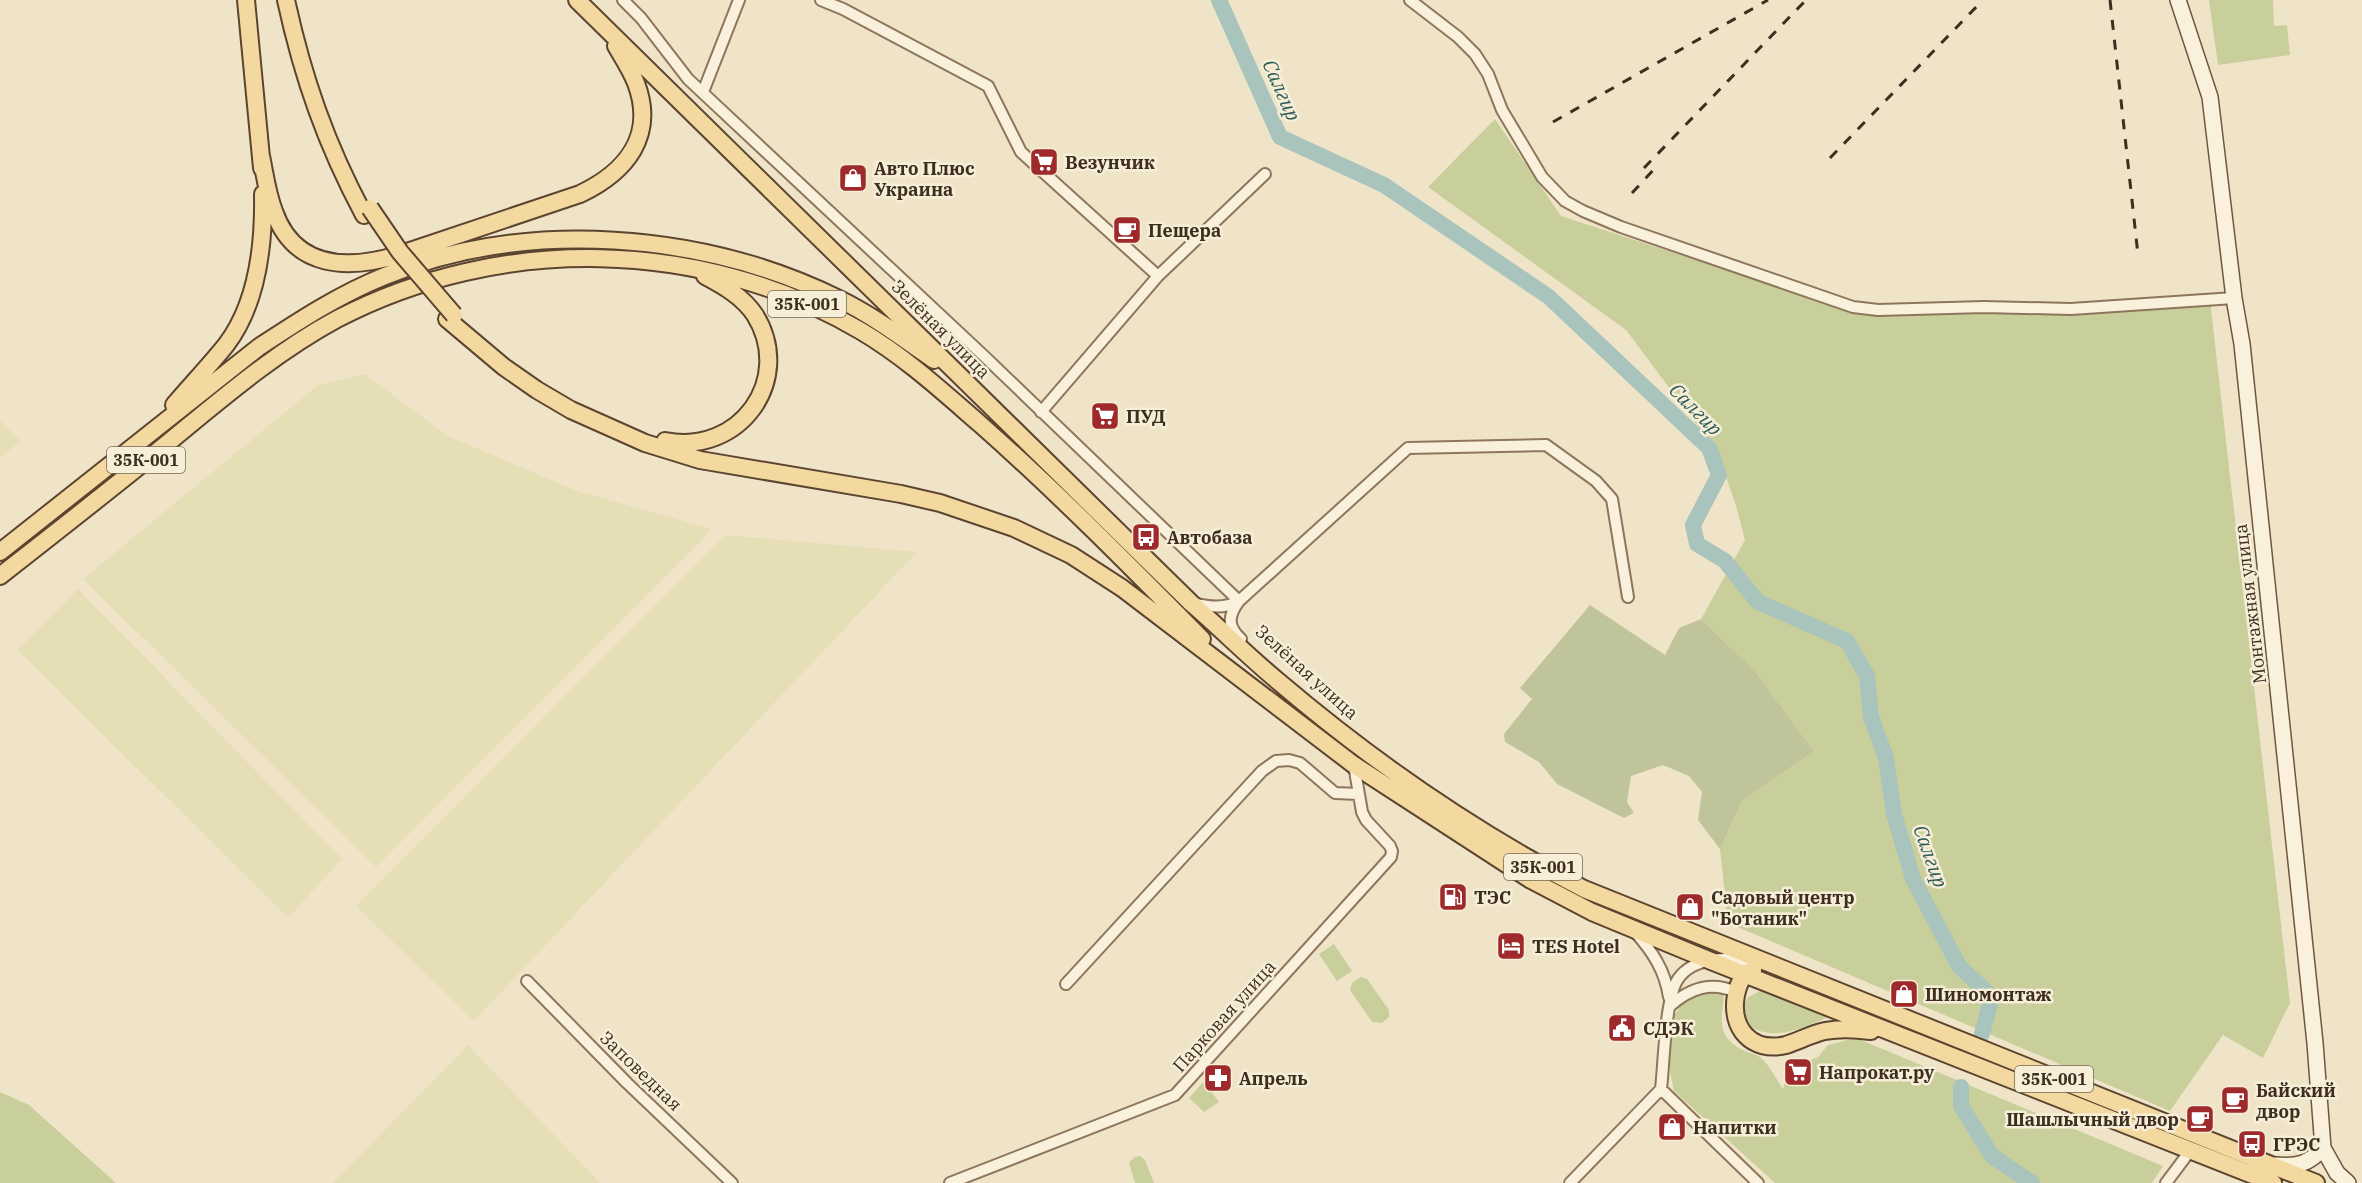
<svg xmlns="http://www.w3.org/2000/svg" width="2362" height="1183" viewBox="0 0 2362 1183" font-family="'IBM Plex Serif',serif">
<style>
.farmland{fill:#e6deb5}
.green{fill:#c9cf9b}
.cemetery{fill:#bfc49a}
.lines{fill:none;stroke-linecap:round;stroke-linejoin:round}
.river{stroke:#a9c4bc;stroke-width:16}
.street-casing{stroke:#8d765c;stroke-width:14}
.secondary-casing{stroke:#6f573f;stroke-width:18}
.primary-casing{stroke:#5b4430;stroke-width:20}
.street{stroke:#faf1dc;stroke-width:10}
.secondary{stroke:#faf1dc;stroke-width:15}
.primary{stroke:#f3d9a0;stroke-width:16}
.rail{stroke:#3d2e20;stroke-width:3;stroke-dasharray:10 10;stroke-linecap:butt}
.primary-bridge-casing{stroke:#5b4430;stroke-width:20;stroke-linecap:butt}
.primary-bridge{stroke:#f3d9a0;stroke-width:16}
.labels{text-anchor:middle;dominant-baseline:central;stroke-width:5;stroke-linejoin:round;paint-order:stroke}
.shield{fill:#f7eed8;stroke:#756857;stroke-width:1.5}
.shield-label{font-size:16px;font-weight:bold;fill:#3d2e20}
.poi-label{font-size:18px;font-weight:bold;fill:#3d2e20;stroke:#f7eed8;text-anchor:start}
.street-label{font-size:18px;fill:#3d2e20;stroke:#f7eed8}
.water-label{font-size:20px;font-style:italic;fill:#2f5d5a;stroke:#f7eed8}
</style>
<rect width="100%" height="100%" fill="#f0e4c8"/>
<path class="farmland" d="M365,374L448,436L577,491L712,529L376,867L83,579L318,385Z
M0,421L21,441L0,458Z
M725,535L917,552L474,1021L356,906Z
M78,589L342,859L288,918L18,650Z
M468,1045L600,1183H333Z"/>
<path class="green" d="M2209,0H2273L2274,26L2287,25L2290,55L2218,65Z
M1495,119L1561,216L1862,314L2210,300L2290,1003L2263,1058L2223,1035L2170,1111L1728,923L1720,849L1742,801L1814,751L1753,669L1701,619L1745,540L1736,506L1718,453L1626,330L1428,187Z
M1334,944L1352,971L1337,981L1319,954Z
M1361,977L1367,979L1389,1010V1017L1382,1023L1372,1022L1350,990L1352,983Z
M1762,990L1828,1017C1803,1028 1774,1042 1749,1026L1743,1008L1748,997Z
M1716,991L1722,993L1724,997C1721,1020 1717,1037 1743,1050C1748,1053 1756,1054 1760,1057C1769,1064 1776,1079 1783,1089L1789,1069L1818,1057L1828,1045L1847,1040H1861L2163,1166L2152,1183H1775L1674,1091L1669,1066L1674,1016L1682,1004L1691,998L1702,993Z
M1204,1081L1219,1102L1204,1112L1189,1098Z
M0,1092L29,1105L116,1183H0Z
M1140,1156L1145,1160L1154,1183H1135L1129,1163L1134,1157Z"/>
<path class="cemetery" d="M1590,605L1665,655L1679,628L1701,619L1753,669L1814,751L1742,801L1720,849L1698,820L1702,792L1689,776L1663,765L1631,776L1627,802L1634,813L1624,818L1557,784L1539,762L1505,742L1504,734L1532,699L1520,688Z"/>
<g class="lines">
<path class="river" d="M1219,0L1280,137L1384,185L1549,297L1709,448L1719,475L1693,525L1697,544L1725,561L1758,602L1847,641L1867,676L1871,717L1886,758L1894,814L1913,879L1959,966L1992,997L1982,1034
M1961,1087V1106L1992,1156L2032,1183"/>
<g class="street-casing">
<path id="street" d="M623,0L641,18L688,79L984,356L1239,601C1224,609 1210,607 1193,603
M821,0L843,9L988,86L1021,152L1158,276
M1410,0L1458,37L1475,54L1488,74L1502,110L1542,177L1565,201L1583,211L1621,227L1853,307L1878,310L1984,307L2071,309L2234,298
M703,92L739,0
M1041,412L1158,276L1265,174
M1241,639C1227,626 1228,616 1239,601L1408,448L1546,445L1596,481L1612,499L1628,597
M1635,932C1652,951 1665,970 1669,997
M527,981L627,1083L732,1183
M1066,984L1262,771L1276,761L1289,760L1300,763L1335,793L1359,794
M1670,1006C1690,988 1711,981 1736,992
M1661,1089C1664,1064 1665,998 1678,979C1693,957 1729,956 1751,963
M1661,1089L1758,1183
M950,1183L1175,1095L1391,857L1392,851L1390,846L1366,820L1362,812L1354,765
M1570,1183L1661,1089
M2166,1183L2190,1151"/>
</g>
<g class="secondary-casing">
<path id="secondary" d="M2178,0L2210,97L2234,298L2242,344L2315,1043L2323,1148L2337,1173L2348,1183
M2275,1165C2297,1167 2309,1164 2323,1148"/>
</g>
<g class="primary-casing">
<path id="primary" d="M246,0L262,168
M286,0C303,78 326,144 364,215
M577,0L1191,603C1221,629 1249,657 1279,682C1373,762 1475,832 1584,889L2316,1183
M261,156C265,175 267,193 274,211C294,269 348,270 398,255L580,194C626,172 656,136 636,83C631,70 623,58 616,46
M447,319L504,367L537,390L571,410L645,443L700,460L901,494L940,503L1014,528L1071,555L1122,588L1354,765L1531,880L1592,912L1711,961L2273,1183
M174,405C191,385 209,366 226,345C258,303 264,245 263,194
M665,441C739,456 795,380 755,315C743,297 724,286 705,276
M0,552L259,347C300,320 340,294 385,276C527,218 703,232 839,299C872,315 903,338 934,360
M0,576C55,533 110,490 164,446C219,401 274,353 337,319C500,234 703,238 861,331C905,357 942,391 980,424C1057,492 1130,566 1202,639
M1753,970C1742,974 1738,984 1736,995C1730,1028 1751,1053 1786,1045C1799,1041 1811,1034 1825,1031C1840,1028 1856,1029 1871,1031"/>
</g>
<use href="#street" class="street"/>
<use href="#secondary" class="secondary"/>
<use href="#primary" class="primary"/>
<path class="rail" d="M2110,0L2138,255
M1553,122L1768,0
M1830,158L1983,0
M1644,168L1806,0
M1632,193L1658,165"/>
<g class="primary-bridge-casing">
<path id="primary-bridge" d="M370,208L400,252L454,315"/>
</g>
<use href="#primary-bridge" class="primary-bridge"/>
</g>
<defs>
<g id="supermarket-square" transform="scale(1.5)"><rect x="-9" y="-9" width="18" height="18" rx="4" fill="#9e2a2b" stroke="#f7eed8"/><path d="M-6-5.5h2.5l.6 2H6L4.5 2H-2.5L-4.4-4H-6ZM-1.5 3.2a1.3 1.3 0 1 0 .1 0ZM3 3.2a1.3 1.3 0 1 0 .1 0Z" fill="#fff"/></g>
<g id="shop-square" transform="scale(1.5)"><rect x="-9" y="-9" width="18" height="18" rx="4" fill="#9e2a2b" stroke="#f7eed8"/><path d="M-5-2.5h2.3a2.7 3.5 0 0 1 5.4 0H5L5.5 6h-11ZM-1.5-2.5h3a1.5 2.3 0 0 0-3 0Z" fill="#fff"/></g>
<g id="cafe-square" transform="scale(1.5)"><rect x="-9" y="-9" width="18" height="18" rx="4" fill="#9e2a2b" stroke="#f7eed8"/><path d="M-5.5-4.5H6V0H3Q3 3.5 0 3.5H-2.5Q-5.5 3.5-5.5 0ZM3-3.2v2h1.7v-2ZM-6 4.5H4V6H-6Z" fill="#fff"/></g>
<g id="bus-square" transform="scale(1.5)"><rect x="-9" y="-9" width="18" height="18" rx="4" fill="#9e2a2b" stroke="#f7eed8"/><path d="M-5-6H5V4H4V6H2V4H-2V6H-4V4H-5ZM-3.5-4V0h7V-4ZM-3.5 1.2v1.5H-2V1.2ZM2 1.2v1.5H3.5V1.2Z" fill="#fff"/></g>
<g id="fuel-square" transform="scale(1.5)"><rect x="-9" y="-9" width="18" height="18" rx="4" fill="#9e2a2b" stroke="#f7eed8"/><path d="M-5.5-6h7V0h2V4h1.3V-2.5L3-4.5l.8-.8L6-3V5H2.5V1h-1V6h-7ZM-4.2-4.7v3.2H.2V-4.7Z" fill="#fff"/></g>
<g id="hotel-square" transform="scale(1.5)"><rect x="-9" y="-9" width="18" height="18" rx="4" fill="#9e2a2b" stroke="#f7eed8"/><path d="M-6-4.5h1.5V1H6V5H4.5V3h-9V5H-6ZM-4 0a1.8 1.8 0 1 1 3.6 0ZM.5 0V-2.5h3Q6-2.5 6 0Z" fill="#fff"/></g>
<g id="civic-square" transform="scale(1.5)"><rect x="-9" y="-9" width="18" height="18" rx="4" fill="#9e2a2b" stroke="#f7eed8"/><path d="M-.6-6.5H3V-4.5H.6V-3L4-1V1h2V6H-6V1h2V-1L-.6-3ZM-1.2 2.5V6h2.4V2.5Z" fill="#fff"/></g>
<g id="pharmacy-square" transform="scale(1.5)"><rect x="-9" y="-9" width="18" height="18" rx="4" fill="#9e2a2b" stroke="#f7eed8"/><path d="M-2-6h4v4h4v4h-4v4h-4v-4h-4v-4h4Z" fill="#fff"/></g>
</defs>
<g fill-rule="evenodd">
<use href="#supermarket-square" x="1044" y="162"/>
<use href="#shop-square" x="853" y="178"/>
<use href="#cafe-square" x="1127" y="230"/>
<use href="#supermarket-square" x="1105" y="416"/>
<use href="#bus-square" x="1146" y="537"/>
<use href="#fuel-square" x="1453" y="897"/>
<use href="#shop-square" x="1690" y="907"/>
<use href="#hotel-square" x="1511" y="946"/>
<use href="#shop-square" x="1904" y="994"/>
<use href="#civic-square" x="1622" y="1028"/>
<use href="#supermarket-square" x="1798" y="1072"/>
<use href="#pharmacy-square" x="1218" y="1078"/>
<use href="#cafe-square" x="2235" y="1100"/>
<use href="#cafe-square" x="2200" y="1119"/>
<use href="#shop-square" x="1672" y="1127"/>
<use href="#bus-square" x="2252" y="1144"/>
</g>
<g class="labels">
<g class="shield">
<rect x="768" y="291" width="78" height="26" rx="4.5"/>
<rect x="107" y="447" width="78" height="26" rx="4.5"/>
<rect x="1504" y="854" width="78" height="26" rx="4.5"/>
<rect x="2015" y="1066" width="78" height="26" rx="4.5"/>
</g>
<g class="shield-label">
<text x="807" y="304">35К-001</text>
<text x="146" y="460">35К-001</text>
<text x="1543" y="867">35К-001</text>
<text x="2054" y="1079">35К-001</text>
</g>
<g class="poi-label">
<text x="1065" y="162">Везунчик</text>
<text x="874" y="168">Авто Плюс<tspan x="874" dy="21">Украина</tspan></text>
<text x="1148" y="230">Пещера</text>
<text x="1126" y="416">ПУД</text>
<text x="1167" y="537">Автобаза</text>
<text x="1474" y="897">ТЭС</text>
<text x="1711" y="897">Садовый центр<tspan x="1711" dy="21">"Ботаник"</tspan></text>
<text x="1532" y="946">TES Hotel</text>
<text x="1925" y="994">Шиномонтаж</text>
<text x="1643" y="1028">СДЭК</text>
<text x="1819" y="1072">Напрокат.ру</text>
<text x="1239" y="1078">Апрель</text>
<text x="2256" y="1090">Байский<tspan x="2256" dy="21">двор</tspan></text>
<text x="2179" y="1119" text-anchor="end">Шашлычный двор</text>
<text x="1693" y="1127">Напитки</text>
<text x="2273" y="1144">ГРЭС</text>
</g>
<g class="street-label">
<text transform="translate(941 329) rotate(45)">Зелёная улица</text>
<text transform="translate(2250 604) rotate(-97)">Монтажная улица</text>
<text transform="translate(1307 672) rotate(42)">Зелёная улица</text>
<text transform="translate(1224 1016) rotate(-48)">Парковая улица</text>
<text transform="translate(641 1071) rotate(44)">Заповедная</text>
</g>
<g class="water-label">
<text transform="translate(1282 90) rotate(66)">Салгир</text>
<text transform="translate(1696 409) rotate(45)">Салгир</text>
<text transform="translate(1931 856) rotate(70)">Салгир</text>
</g>
</g>
</svg>
